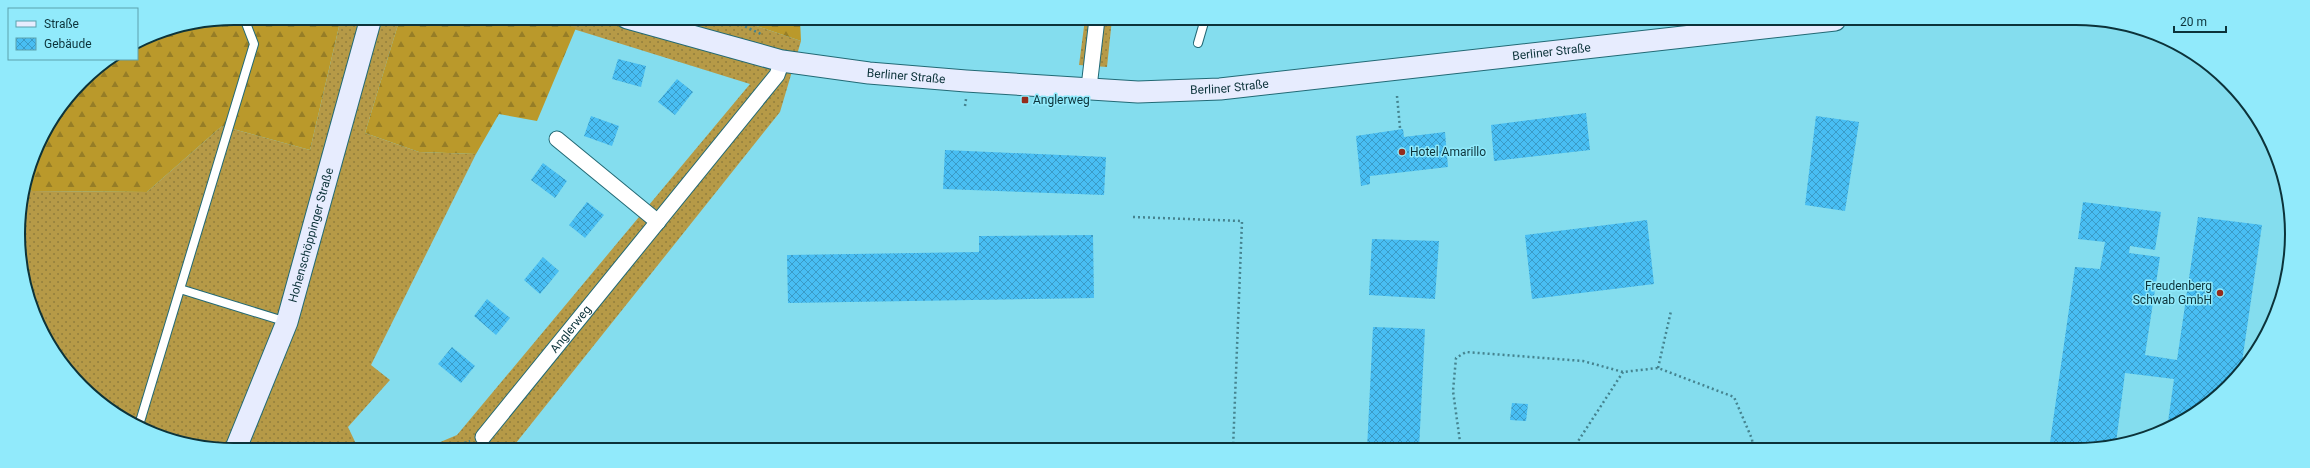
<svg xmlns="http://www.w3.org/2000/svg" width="2310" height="468" font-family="Roboto,sans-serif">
	<defs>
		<pattern id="grass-dots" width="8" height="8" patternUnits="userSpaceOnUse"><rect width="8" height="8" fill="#b69a47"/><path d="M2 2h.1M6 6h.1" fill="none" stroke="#927e3c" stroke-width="1.8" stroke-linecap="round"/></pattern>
		<pattern id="forest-firs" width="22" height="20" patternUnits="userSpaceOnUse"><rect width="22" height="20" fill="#ba992b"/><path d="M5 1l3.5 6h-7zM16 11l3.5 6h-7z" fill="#967d26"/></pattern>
		<pattern id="building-cross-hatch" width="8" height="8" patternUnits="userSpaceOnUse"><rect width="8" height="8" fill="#48bef3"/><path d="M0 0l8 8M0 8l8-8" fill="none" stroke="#3a9bc6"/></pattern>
	</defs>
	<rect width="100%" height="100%" fill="#84ddee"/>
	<path fill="url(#grass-dots)" d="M341 18H400L365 133 419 152 476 154 371 365 390 380 348 427 358 448H206L126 421 71 376 30 304 18 220 26 189 32 191 147 192 222 126 310 150Z
		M538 18H733L801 41 780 112 512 448H426L457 435 750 84Z
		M1085 19H1112L1107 67 1079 65Z"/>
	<path fill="url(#forest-firs)" d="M234 18H341L310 150 222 126 147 192 32 191 26 189 35 151 81 81 115 59H137V44L152 34Z
		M400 18H538L576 28 537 121 499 114 476 154 419 152 365 133Z
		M733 18 800 19 801 41Z"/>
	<path fill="url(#building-cross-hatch)" d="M618 59 646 66 641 87 612 79Z
		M677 79 693 92 675 115 658 102Z
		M1586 113 1590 150 1494 161 1491 125Z
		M591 116 619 126 612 146 584 136Z
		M1816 116 1859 122 1845 211 1805 205Z
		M1403 129 1404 137 1445 132 1448 167 1370 176V184L1361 186 1356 136Z
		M945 150 1106 157 1104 195 943 189Z
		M543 163 567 181 555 198 531 180Z
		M587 202 604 215 585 238 569 225Z
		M2083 202 2161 212 2155 250 2130 246 2129 253 2160 257 2145 355 2177 360 2198 217 2262 225 2241 369 2229 387 2167 429 2174 379 2125 373 2116 443 2090 450 2049 449 2075 267 2100 269 2105 242 2078 239Z
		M1647 220 1654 284 1532 299 1525 235Z
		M1093 235 1094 298 788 303 787 255 979 252V236Z
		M1372 239 1439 241 1435 299 1369 295Z
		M543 257 559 271 540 294 524 280Z
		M487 299 510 318 496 335 474 316Z
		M1373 327 1425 329 1419 449H1367Z
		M452 347 475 366 461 383 438 364Z
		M1512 403 1528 404 1526 421 1510 420Z
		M1026 445V449H887V447Z"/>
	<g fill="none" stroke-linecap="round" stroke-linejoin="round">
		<defs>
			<path id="lane" d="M1198 43 1205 19
				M180 289 254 44 244 18
				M139 425 180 289 287 322"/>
			<g id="street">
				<path d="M1089 87 1097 19"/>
				<path d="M557 139 658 222"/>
				<path id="s1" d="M483 437 777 75 782 61"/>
			</g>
			<g id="secondary">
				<path id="s2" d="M627 18 782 61 869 73 966 81 1138 92 1220 89 1835 20"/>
				<path id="s3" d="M236 448 287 322 371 18"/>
			</g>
		</defs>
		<use href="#lane" stroke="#226975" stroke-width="10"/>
		<use href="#street" stroke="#226975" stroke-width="17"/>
		<use href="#secondary" stroke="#226975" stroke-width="23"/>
		<path stroke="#45838f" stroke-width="2.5" stroke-dasharray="2 3" stroke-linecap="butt" d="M727 18 763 35
			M1397 96 1400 128
			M965 106 966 99
			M1133 217 1242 221 1233 449
			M1658 368 1671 311
			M450 448 470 441
			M1461 449 1453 391 1456 358 1466 352 1583 361 1623 372 1658 368 1734 397 1752 439 1753 449
			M1573 449 1623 372"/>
		<use href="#lane" stroke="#fff" stroke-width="8"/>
		<use href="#street" stroke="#fff" stroke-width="15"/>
		<use href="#secondary" stroke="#e7ecfe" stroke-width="21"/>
	</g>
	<g fill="#952c1c" stroke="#91eafb" stroke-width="1.5">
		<rect x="1021" y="96" width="8" height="8" rx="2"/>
		<circle cx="1402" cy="152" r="4"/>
		<circle cx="2220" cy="293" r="4"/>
	</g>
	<g text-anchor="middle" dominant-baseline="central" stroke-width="3" stroke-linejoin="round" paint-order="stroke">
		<g font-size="12" fill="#0c333a" stroke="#91eafb">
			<text stroke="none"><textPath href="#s2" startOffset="934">Berliner Straße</textPath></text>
			<text stroke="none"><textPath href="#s2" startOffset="286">Berliner Straße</textPath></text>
			<text stroke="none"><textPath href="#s2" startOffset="610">Berliner Straße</textPath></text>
			<text stroke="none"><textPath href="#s3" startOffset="226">Hohenschöppinger Straße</textPath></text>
			<text stroke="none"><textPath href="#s1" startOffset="139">Anglerweg</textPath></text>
		</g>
		<g font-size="12" fill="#0c333a" stroke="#91eafb" text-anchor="start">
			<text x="1033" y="100">Anglerweg</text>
			<text x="1410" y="152">Hotel Amarillo</text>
			<text x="2212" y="286" text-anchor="end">Freudenberg<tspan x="2212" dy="14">Schwab GmbH</tspan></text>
		</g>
	</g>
	<path d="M0 0H2310V468H0ZM234 25H2076A209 209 0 0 1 2285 234V234A209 209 0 0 1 2076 443H234A209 209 0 0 1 25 234V234A209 209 0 0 1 234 25Z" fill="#91eafb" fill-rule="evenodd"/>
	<path fill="none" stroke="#0c333a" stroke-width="2" d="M234 25H2076A209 209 0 0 1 2285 234V234A209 209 0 0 1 2076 443H234A209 209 0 0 1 25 234V234A209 209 0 0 1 234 25Z"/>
	<rect x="8" y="8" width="130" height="52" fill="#91eafb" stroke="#5ca1ae"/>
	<rect x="16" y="21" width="20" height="6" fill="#e7ecfe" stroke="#5ca1ae"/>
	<text x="44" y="28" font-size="12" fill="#0c333a">Straße</text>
	<rect x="16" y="38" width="20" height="12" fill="url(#building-cross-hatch)" stroke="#5ca1ae"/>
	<text x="44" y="48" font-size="12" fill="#0c333a">Gebäude</text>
	<path d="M2174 26v6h52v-6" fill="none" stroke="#0c333a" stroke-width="2"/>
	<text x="2180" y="26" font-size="12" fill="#0c333a" stroke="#91eafb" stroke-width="3" paint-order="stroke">20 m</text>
</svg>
